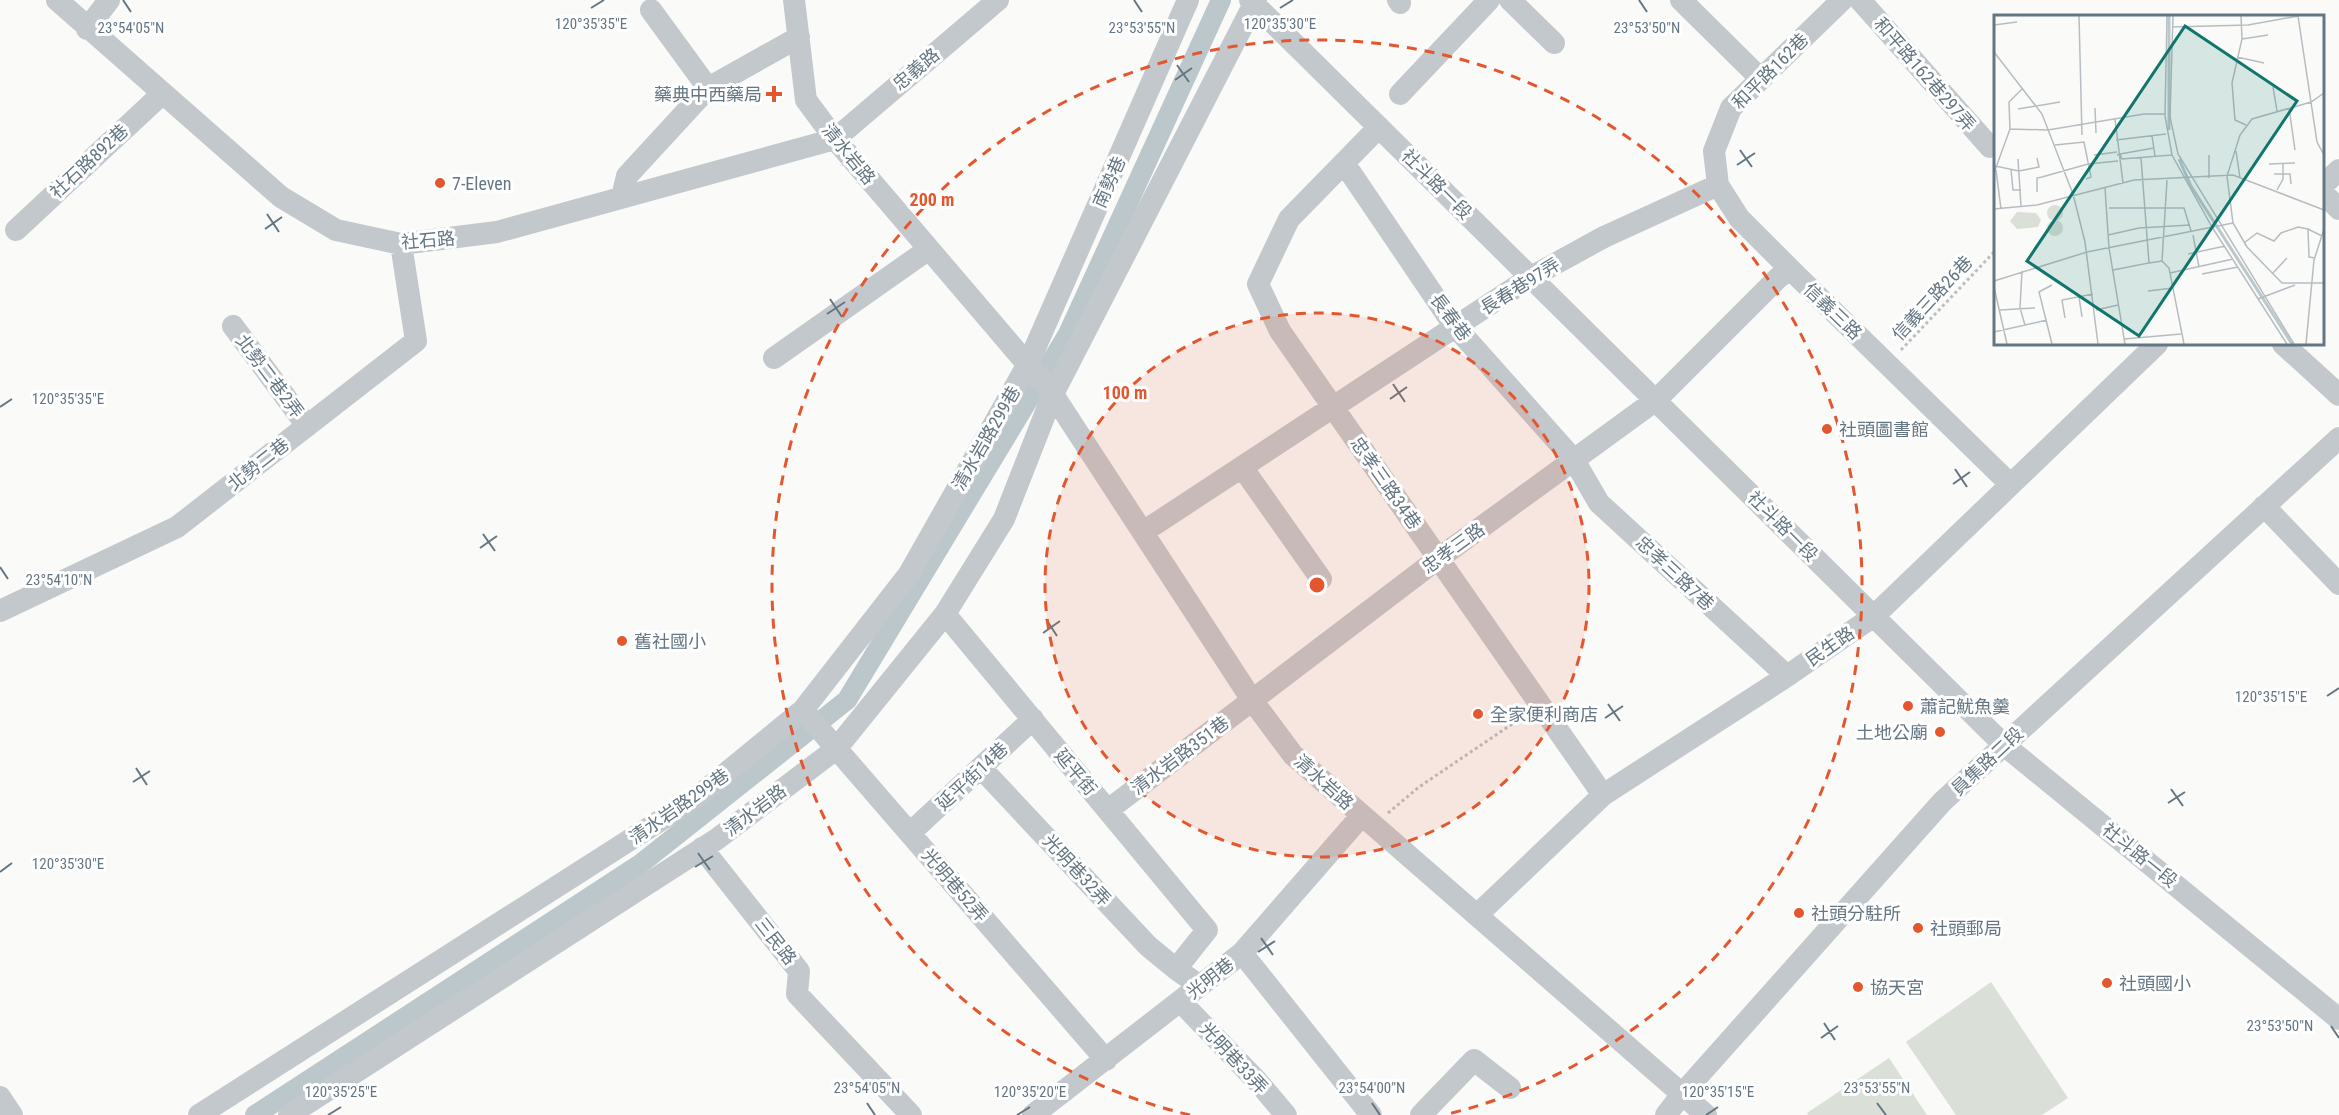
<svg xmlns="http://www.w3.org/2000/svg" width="2339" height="1115" font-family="'Roboto Condensed','Noto Sans TC',sans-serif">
	<rect width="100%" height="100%" fill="#fafaf8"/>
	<path fill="#dadfd7" d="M1991 982 2068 1098 2042 1115H1956L1906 1042Z
		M1889 1058 1927 1115H1808L1807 1113Z"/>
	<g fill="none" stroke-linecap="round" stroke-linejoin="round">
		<path stroke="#bbc7cb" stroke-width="20" d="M255 1115 639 865 847 700 1068 334 1221 0"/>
		<path stroke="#bbbfc2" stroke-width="3" stroke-dasharray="3 3" stroke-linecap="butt" d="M1901 350 1996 250
			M1388 813 1419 787 1524 716"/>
		<path stroke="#c3c8cc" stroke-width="22" d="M57 0 281 197 336 230 401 244 497 232 835 139 998 0
			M794 0 806 100 835 139 1052 393 1252 700 1293 755 1706 1115
			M1250 0 2004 745 2339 1019
			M1398 0 1400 3
			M1510 0 1554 43
			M1681 0 1761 79
			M1860 0 1990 147
			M651 10 708 88
			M87 29 109 0
			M1400 94 1489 0
			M1379 127 1289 219 1258 284 1280 331 1603 795
			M1344 163 1453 324 1574 460 1599 503 1787 676
			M2322 186 2339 170
			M2322 192 2339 209
			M622 197 627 176 708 88 799 37
			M16 230 163 93
			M1790 269 1739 218 1718 185 1714 151 1731 108 1842 0
			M233 326 307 426
			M2283 344 2339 395
			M774 358 929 249
			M1242 467 1321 579
			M2264 506 2339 584
			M1143 532 1531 277 1604 237 1718 185
			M0 611 177 527 416 341 401 244
			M945 614 1207 930 1176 969 1200 986
			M803 710 1106 1060
			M981 768 1148 946 1176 969
			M1108 810 1439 558 1656 400 1778 278 1790 269 2010 484
			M910 833 1033 719
			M702 848 799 971 797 994 911 1115
			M1477 915 1603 795 1787 676 1874 616 2157 344
			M1242 953 1371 1115
			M1180 1001 1258 1082 1286 1115
			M0 1097 12 1115
			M199 1115 697 797 803 710 909 574 1028 364 1188 0
			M289 1115 717 839 836 749 945 614 1004 519 1053 394 1256 0
			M1033 1115 1242 953 1362 815
			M1421 1115 1474 1060 1510 1088
			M1666 1115 1683 1093 1942 802 2339 438"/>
	</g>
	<path fill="none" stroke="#657683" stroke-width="2" d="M123 0 131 12M1134 0 1142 12M1639 0 1647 12M591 8 604 0M1280 8 1293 0M1177 65 1189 82M1175 80 1192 68M1740 150 1752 167M1737 165 1755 153M267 214 279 232M265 229 282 217M830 299 842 317M827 314 845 302M1393 384 1405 402M1390 399 1407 387M0 407 12 399M1955 469 1967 487M1953 484 1970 472M483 534 495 551M480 548 497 536M0 567 8 579M1046 619 1057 636M1043 633 1060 621M2327 696 2339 688M1608 704 1620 721M1605 718 1623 706M136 768 147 785M133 782 150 771M2171 789 2183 806M2168 803 2185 792M698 853 710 870M695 867 713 856M0 872 12 863M1261 938 1273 955M1258 952 1275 941M1824 1023 1835 1040M2331 1026 2339 1038M1821 1038 1838 1026M867 1103 875 1115M1372 1103 1380 1115M1877 1103 1886 1115M328 1115 341 1107M1017 1115 1030 1107M1706 1115 1718 1107"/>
	<circle cx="1317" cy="585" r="272" fill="#e4572e" fill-opacity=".12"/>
	<g fill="none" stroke="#e4572e" stroke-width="3" stroke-dasharray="10 8">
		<circle cx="1317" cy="585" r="272"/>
		<path d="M1190 1115A545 545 0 1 1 1444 1115"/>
	</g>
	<g fill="#e4572e" stroke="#fff" stroke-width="2">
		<path d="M771 85h6v6h6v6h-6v6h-6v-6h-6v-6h6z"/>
		<circle cx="440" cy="183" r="6"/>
		<circle cx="1827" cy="429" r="6"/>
		<circle cx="622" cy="641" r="6"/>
		<circle cx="1908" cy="706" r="6"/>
		<circle cx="1478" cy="714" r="6"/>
		<circle cx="1940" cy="732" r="6"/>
		<circle cx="1799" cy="913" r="6"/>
		<circle cx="1918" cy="928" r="6"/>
		<circle cx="2107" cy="983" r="6"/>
		<circle cx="1858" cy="987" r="6"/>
	</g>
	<g text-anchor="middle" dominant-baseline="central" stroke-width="6" stroke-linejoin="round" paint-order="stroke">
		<g font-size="18" fill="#657683" stroke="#fff">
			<text transform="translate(916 69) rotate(-40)">忠義路</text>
			<text transform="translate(1770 71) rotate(-45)">和平路162巷</text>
			<text transform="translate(1925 74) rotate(49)">和平路162巷297弄</text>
			<text transform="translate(849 154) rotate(51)">清水岩路</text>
			<text transform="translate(89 161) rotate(-43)">社石路892巷</text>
			<text transform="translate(1109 182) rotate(-66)">南勢巷</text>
			<text transform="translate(1437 184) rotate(45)">社斗路一段</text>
			<text transform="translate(428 240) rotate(-5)">社石路</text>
			<text transform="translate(1520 286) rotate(-32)">長春巷97弄</text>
			<text transform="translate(1932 298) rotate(-47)">信義三路26巷</text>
			<text transform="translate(1833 311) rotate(44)">信義三路</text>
			<text transform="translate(1451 317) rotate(53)">長春巷</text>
			<text transform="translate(270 376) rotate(53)">北勢二巷2弄</text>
			<text transform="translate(986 438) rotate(-60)">清水岩路299巷</text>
			<text transform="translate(258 464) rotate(-38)">北勢二巷</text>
			<text transform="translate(1386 483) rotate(55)">忠孝三路34巷</text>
			<text transform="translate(1783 526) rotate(45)">社斗路一段</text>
			<text transform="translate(1453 548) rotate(-36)">忠孝三路</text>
			<text transform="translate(1675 573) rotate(43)">忠孝三路7巷</text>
			<text transform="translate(1830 646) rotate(-35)">民生路</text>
			<text transform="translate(1180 755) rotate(-37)">清水岩路351巷</text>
			<text transform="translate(1987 761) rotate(-43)">員集路二段</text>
			<text transform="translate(1076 772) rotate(50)">延平街</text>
			<text transform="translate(972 776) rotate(-43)">延平街14巷</text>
			<text transform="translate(1324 782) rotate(42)">清水岩路</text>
			<text transform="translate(679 806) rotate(-35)">清水岩路299巷</text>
			<text transform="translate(755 810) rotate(-37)">清水岩路</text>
			<text transform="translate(2140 855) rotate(39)">社斗路一段</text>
			<text transform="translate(1077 870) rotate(47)">光明巷32弄</text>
			<text transform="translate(955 885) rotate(49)">光明巷52弄</text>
			<text transform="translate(776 941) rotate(52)">三民路</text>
			<text transform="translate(1210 978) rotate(-38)">光明巷</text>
			<text transform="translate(1234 1058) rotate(47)">光明巷33弄</text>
		</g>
		<g font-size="18" fill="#657683" stroke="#fff" text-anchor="start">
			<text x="762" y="94" text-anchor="end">藥典中西藥局</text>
			<text x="452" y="183">7-Eleven</text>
			<text x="1839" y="429">社頭圖書館</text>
			<text x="634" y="641">舊社國小</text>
			<text x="1920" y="706">蕭記魷魚羹</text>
			<text x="1490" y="714">全家便利商店</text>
			<text x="1928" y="732" text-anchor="end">土地公廟</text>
			<text x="1811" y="913">社頭分駐所</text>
			<text x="1930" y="928">社頭郵局</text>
			<text x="2119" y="983">社頭國小</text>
			<text x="1870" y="987">協天宮</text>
		</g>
	</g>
	<g transform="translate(1994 15)">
		<rect width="330" height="330" fill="#fafaf8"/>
		<path d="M53 198a8 8 0 1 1 16 0a8 8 0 1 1-16 0ZM23 197 42 198 47 205 44 212 23 214 16 206ZM53 213a8 8 0 1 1 16 0a8 8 0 1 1-16 0Z" fill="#dadfd7"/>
		<path fill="none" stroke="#bbc7cb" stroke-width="3" d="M175 115V1M185 144 197 171 298 329"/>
		<path fill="none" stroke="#b5bdc2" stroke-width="1.5" d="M85 1 88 120M173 1 171 101 178 140 218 212 293 329M179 1 176 102 184 139 300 329M247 1 248 24 238 68 241 105 252 110M304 1 323 127 330 140M0 10 23 7M178 12 254 10 304 1M248 24 274 20M0 37 48 99 79 179 91 227 104 329M243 42 270 48M279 72 283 96M330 78 317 87 258 104 246 120 233 161 239 208 253 232 288 268H330M101 93 102 118M295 93 301 135M24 94 66 87M121 104 129 168M16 114 54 115 150 99H171M158 121 161 141M122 125 172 119M61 130 90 127 97 162 92 164M242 136 246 163M126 139 160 133M100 140 123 137M123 140 126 139 128 144 178 140M215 140V163M24 144 27 191M275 149 301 148M1 151 25 156 45 152 43 143M17 154 19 175H27M2 155 7 194M0 158 16 114 15 87 29 73M280 159H296L297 169M48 162 94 149 124 146M111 173 115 233 131 329M283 175 289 164V148M43 177V163L48 162M115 193H190L197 216M0 194 43 190 140 165 239 160 330 195M114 220 145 213 196 210M199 220 205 252M250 228 263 218 280 226 287 218 304 212 314 214M194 239 231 231M321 243 315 242 314 214 328 221M168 246 173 165M155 248 168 246 175 253 190 329M119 255 155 248 147 143M28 256 26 293 31 310M176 258 239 244M208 259 244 252M278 259 293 243M0 266 93 237 239 208M58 270 45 277 58 329M0 272 13 329M154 276 179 273M85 282 88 302M264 284 301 270M6 295 41 293M102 295 124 290M71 303 68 285 99 279M0 317 53 305M130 324 187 319M312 329 320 245 330 214"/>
		<path fill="#0f766e" fill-opacity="0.15" stroke="#0f766e" stroke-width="3" d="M191 11 303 86 145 321 33 246Z"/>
		<rect width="330" height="330" fill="none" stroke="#657683" stroke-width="3"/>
	</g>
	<g font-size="15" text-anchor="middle" fill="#657683" stroke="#fff" stroke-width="6" stroke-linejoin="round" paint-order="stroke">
		<text x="591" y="29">120°35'35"E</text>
		<text x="1280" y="29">120°35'30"E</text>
		<text x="131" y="33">23°54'05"N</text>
		<text x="1142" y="33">23°53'55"N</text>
		<text x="1647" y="33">23°53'50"N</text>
		<text x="68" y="404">120°35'35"E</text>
		<text x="59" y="585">23°54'10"N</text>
		<text x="2271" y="702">120°35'15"E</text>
		<text x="68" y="869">120°35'30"E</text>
		<text x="2280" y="1031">23°53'50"N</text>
		<text x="867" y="1093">23°54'05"N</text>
		<text x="1372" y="1093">23°54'00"N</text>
		<text x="1877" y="1093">23°53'55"N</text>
		<text x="341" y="1097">120°35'25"E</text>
		<text x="1030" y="1097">120°35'20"E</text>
		<text x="1718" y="1097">120°35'15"E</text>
	</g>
	<circle cx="1317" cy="585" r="9" fill="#e4572e" stroke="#fff" stroke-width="3"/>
	<g font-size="18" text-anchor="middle" font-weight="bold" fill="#e4572e" stroke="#fff" stroke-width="6" stroke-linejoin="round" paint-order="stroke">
		<text x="932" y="206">200 m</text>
		<text x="1125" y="399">100 m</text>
	</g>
</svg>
